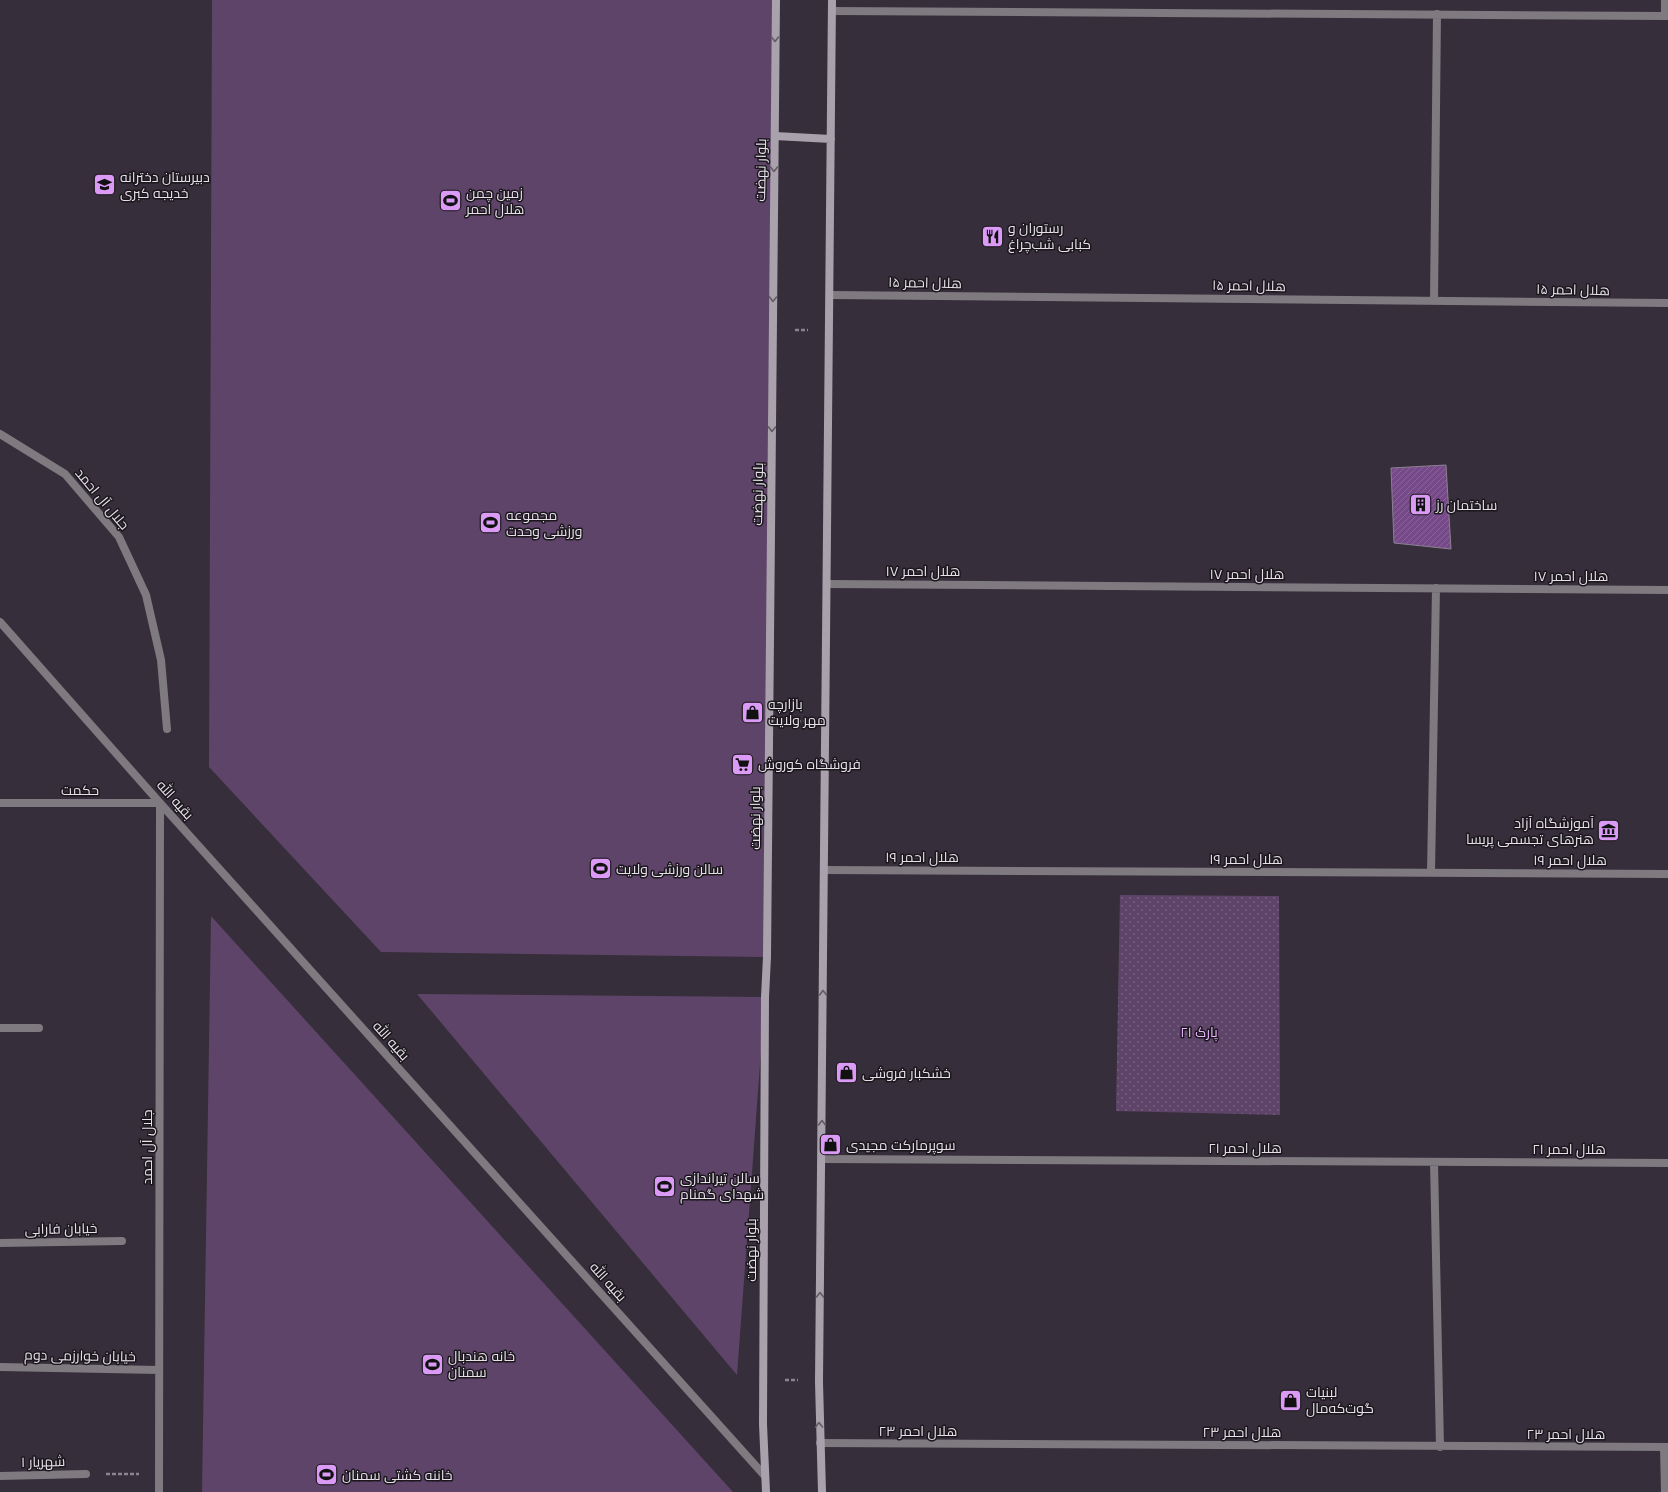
<svg xmlns="http://www.w3.org/2000/svg" width="1668" height="1492" font-family="Figtree,Cairo,sans-serif">
	<defs>
		<pattern id="park-dots" width="8" height="8" patternUnits="userSpaceOnUse"><rect width="8" height="8" fill="#5e4469"/><path d="M2 2h.1M6 6h.1" fill="none" stroke="#755f7e" stroke-width="1.8" stroke-linecap="round"/></pattern>
		<pattern id="building-hatch" width="6" height="6" patternUnits="userSpaceOnUse"><rect width="6" height="6" fill="#764989"/><path d="M-1 1l2-2M0 6l6-6M5 7l2-2" fill="none" stroke="#8a639a"/></pattern>
	</defs>
	<rect width="100%" height="100%" fill="#362e3a"/>
	<path fill="#5e4469" d="M212 0H776L767 957 381 952 209 767Z
		M211 916 733 1492H202Z
		M417 994 765 997 737 1375Z"/>
	<path fill="url(#park-dots)" d="M1120 895 1279 896 1280 1115 1116 1111Z"/>
	<path fill="url(#building-hatch)" stroke="#8b8190" d="M1446 465 1451 549 1394 543 1391 468Z"/>
	<g fill="none" stroke-linecap="round" stroke-linejoin="round">
		<path stroke="#8b848e" stroke-width="2.5" stroke-dasharray="4 2" stroke-linecap="butt" d="M795 330H808
			M791 722 804 721
			M785 1380H798
			M106 1474H139"/>
		<path stroke="#7e7a80" stroke-width="8" d="M832 11 1668 16
			M1665 16V0
			M830 295 1668 303
			M1434 301 1437 14
			M0 434 65 474 119 537 146 595 161 660 167 729
			M827 584 1668 590
			M0 622 160 803 765 1476
			M0 803H160
			M824 870 1668 874
			M1431 873 1436 588
			M0 1028H39
			M822 1159 1668 1163
			M1434 1162 1440 1447
			M0 1243 122 1241
			M0 1367 159 1370
			M820 1443 1668 1447
			M1664 1447 1665 1492
			M0 1476 86 1474
			M159 1492 160 803"/>
		<path stroke="#a9a2ad" stroke-width="8" d="M775 136 831 139
			M766 1492 763 1424 765 997 767 957 776 0
			M822 1492 819 1382 832 0"/>
	</g>
	<defs><path id="oneway-chevron" d="M-2-3.5L2.5 0L-2 3.5" fill="none" stroke-width="1.6" stroke-linecap="round" stroke-linejoin="round"/></defs>
	<g stroke="#625c65">
		<use href="#oneway-chevron" transform="translate(775 39) rotate(90)"/>
		<use href="#oneway-chevron" transform="translate(774 169) rotate(91)"/>
		<use href="#oneway-chevron" transform="translate(773 299) rotate(91)"/>
		<use href="#oneway-chevron" transform="translate(772 429) rotate(91)"/>
		<use href="#oneway-chevron" transform="translate(823 993) rotate(-90)"/>
		<use href="#oneway-chevron" transform="translate(822 1123) rotate(-90)"/>
		<use href="#oneway-chevron" transform="translate(820 1295) rotate(-89)"/>
		<use href="#oneway-chevron" transform="translate(819 1425) rotate(-91)"/>
	</g>
	<defs>
		<symbol id="school-square" viewBox="-11 -11 22 22"><rect x="-9" y="-9" width="18" height="18" rx="4" fill="#da9af6" stroke="#1b171d"/><path d="M0-5L7-2L0 1L-7-2ZM-4 1L0 2.5L4 1V4Q0 6-4 4Z" fill="#111"/></symbol>
		<symbol id="stadium-square" viewBox="-11 -11 22 22"><rect x="-9" y="-9" width="18" height="18" rx="4" fill="#da9af6" stroke="#1b171d"/><path d="M0-5a6.5 5 0 1 0 0 10a6.5 5 0 1 0 0-10ZM-3.5-1.8h7v3.6h-7Z" fill="#111"/></symbol>
		<symbol id="restaurant-square" viewBox="-11 -11 22 22"><rect x="-9" y="-9" width="18" height="18" rx="4" fill="#da9af6" stroke="#1b171d"/><path d="M-5-6h1v4h1v-4h1v4h1v-4h1v5L-1.5 .5V6h-2V.5L-5-1ZM5-6V6H3V1.5H1.5Q1.5-4 5-6Z" fill="#111"/></symbol>
		<symbol id="building-square" viewBox="-11 -11 22 22"><rect x="-9" y="-9" width="18" height="18" rx="4" fill="#da9af6" stroke="#1b171d"/><path d="M-4-6H4V6H1V3H-1V6H-4ZM-2.5-4.3h1.7v1.8h-1.7ZM.8-4.3h1.7v1.8H.8ZM-2.5-1h1.7V.8h-1.7ZM.8-1h1.7V.8H.8Z" fill="#111"/></symbol>
		<symbol id="shop-square" viewBox="-11 -11 22 22"><rect x="-9" y="-9" width="18" height="18" rx="4" fill="#da9af6" stroke="#1b171d"/><path d="M-5-2.5h2.3a2.7 3.5 0 0 1 5.4 0H5L5.5 6h-11ZM-1.5-2.5h3a1.5 2.3 0 0 0-3 0Z" fill="#111"/></symbol>
		<symbol id="supermarket-square" viewBox="-11 -11 22 22"><rect x="-9" y="-9" width="18" height="18" rx="4" fill="#da9af6" stroke="#1b171d"/><path d="M-6-5.5h2.5l.6 2H6L4.5 2H-2.5L-4.4-4H-6ZM-1.5 3.2a1.3 1.3 0 1 0 .1 0ZM3 3.2a1.3 1.3 0 1 0 .1 0Z" fill="#111"/></symbol>
		<symbol id="museum-square" viewBox="-11 -11 22 22"><rect x="-9" y="-9" width="18" height="18" rx="4" fill="#da9af6" stroke="#1b171d"/><path d="M0-6L6-3V-2H-6V-3ZM-5-1h2V3h-2ZM-1-1h2V3h-2ZM3-1h2V3H3ZM-6 4H6V6H-6Z" fill="#111"/></symbol>
	</defs>
	<g fill-rule="evenodd">
		<use href="#school-square" x="92" y="172" width="25" height="25"/>
		<use href="#stadium-square" x="438" y="188" width="25" height="25"/>
		<use href="#restaurant-square" x="980" y="224" width="25" height="25"/>
		<use href="#building-square" x="1408" y="492" width="25" height="25"/>
		<use href="#stadium-square" x="478" y="510" width="25" height="25"/>
		<use href="#shop-square" x="740" y="700" width="25" height="25"/>
		<use href="#supermarket-square" x="730" y="752" width="25" height="25"/>
		<use href="#museum-square" x="1596" y="818" width="25" height="25"/>
		<use href="#stadium-square" x="588" y="856" width="25" height="25"/>
		<use href="#shop-square" x="834" y="1060" width="25" height="25"/>
		<use href="#shop-square" x="818" y="1132" width="25" height="25"/>
		<use href="#stadium-square" x="652" y="1174" width="25" height="25"/>
		<use href="#stadium-square" x="420" y="1352" width="25" height="25"/>
		<use href="#shop-square" x="1278" y="1388" width="25" height="25"/>
		<use href="#stadium-square" x="314" y="1462" width="25" height="25"/>
	</g>
	<g text-anchor="middle" dominant-baseline="central" stroke-width="3" stroke-linejoin="round" paint-order="stroke">
		<g font-size="14" fill="#e6e1e9" stroke="#1b171d">
			<text transform="translate(761 170) rotate(-89)">بلوار نهضت</text>
			<text transform="translate(925 283) rotate(1)">هلال احمر ۱۵</text>
			<text transform="translate(1249 286) rotate(1)">هلال احمر ۱۵</text>
			<text transform="translate(1573 290) rotate(1)">هلال احمر ۱۵</text>
			<text transform="translate(758 494) rotate(-89)">بلوار نهضت</text>
			<text transform="translate(102 499) rotate(50)">جلال آل احمد</text>
			<text x="923" y="571">هلال احمر ۱۷</text>
			<text x="1247" y="574">هلال احمر ۱۷</text>
			<text x="1571" y="576">هلال احمر ۱۷</text>
			<text x="80" y="790">حکمت</text>
			<text transform="translate(175 800) rotate(48)">بقیه الله</text>
			<text transform="translate(755 818) rotate(-90)">بلوار نهضت</text>
			<text x="922" y="857">هلال احمر ۱۹</text>
			<text x="1246" y="859">هلال احمر ۱۹</text>
			<text x="1570" y="860">هلال احمر ۱۹</text>
			<text transform="translate(391 1041) rotate(48)">بقیه الله</text>
			<text transform="translate(147 1147) rotate(-90)">جلال آل احمد</text>
			<text x="1245" y="1148">هلال احمر ۲۱</text>
			<text x="1569" y="1149">هلال احمر ۲۱</text>
			<text transform="translate(61 1229) rotate(-1)">خیابان فارابی</text>
			<text transform="translate(751 1250) rotate(-90)">بلوار نهضت</text>
			<text transform="translate(608 1282) rotate(48)">بقیه الله</text>
			<text transform="translate(80 1356) rotate(1)">خیابان خوارزمی دوم</text>
			<text x="918" y="1431">هلال احمر ۲۳</text>
			<text x="1242" y="1432">هلال احمر ۲۳</text>
			<text x="1566" y="1434">هلال احمر ۲۳</text>
			<text transform="translate(43 1462) rotate(-1)">شهریار ۱</text>
		</g>
		<g font-size="14" fill="#e6e1e9" stroke="#1b171d" text-anchor="start">
			<text x="120" y="177">دبیرستان دخترانه<tspan x="120" dy="16">خدیجه کبری</tspan></text>
			<text x="466" y="193">زمین چمن<tspan x="466" dy="16">هلال احمر</tspan></text>
			<text x="1008" y="228">رستوران و<tspan x="1008" dy="16">کبابی شب‌چراغ</tspan></text>
			<text x="1436" y="505">ساختمان رز</text>
			<text x="506" y="515">مجموعه<tspan x="506" dy="16">ورزشی وحدت</tspan></text>
			<text x="768" y="704">بازارچه<tspan x="768" dy="16">مهر ولایت</tspan></text>
			<text x="758" y="764">فروشگاه کوروش</text>
			<text x="1594" y="823" text-anchor="end">آموزشگاه آزاد<tspan x="1594" dy="16">هنرهای تجسمی پریسا</tspan></text>
			<text x="616" y="869">سالن ورزشی ولایت</text>
			<text x="862" y="1073">خشکبار فروشی</text>
			<text x="846" y="1145">سوپرمارکت مجیدی</text>
			<text x="680" y="1178">سالن تیراندازی<tspan x="680" dy="16">شهدای گمنام</tspan></text>
			<text x="448" y="1356">خانه هندبال<tspan x="448" dy="16">سمنان</tspan></text>
			<text x="1306" y="1392">لبنیات<tspan x="1306" dy="16">گوت‌که‌مال</tspan></text>
			<text x="342" y="1475">خاننه کشتی سمنان</text>
		</g>
		<g font-size="14" fill="#e8b6ff" stroke="#1b171d">
			<text x="1199" y="1032">پارک ۲۱</text>
		</g>
	</g>
</svg>
